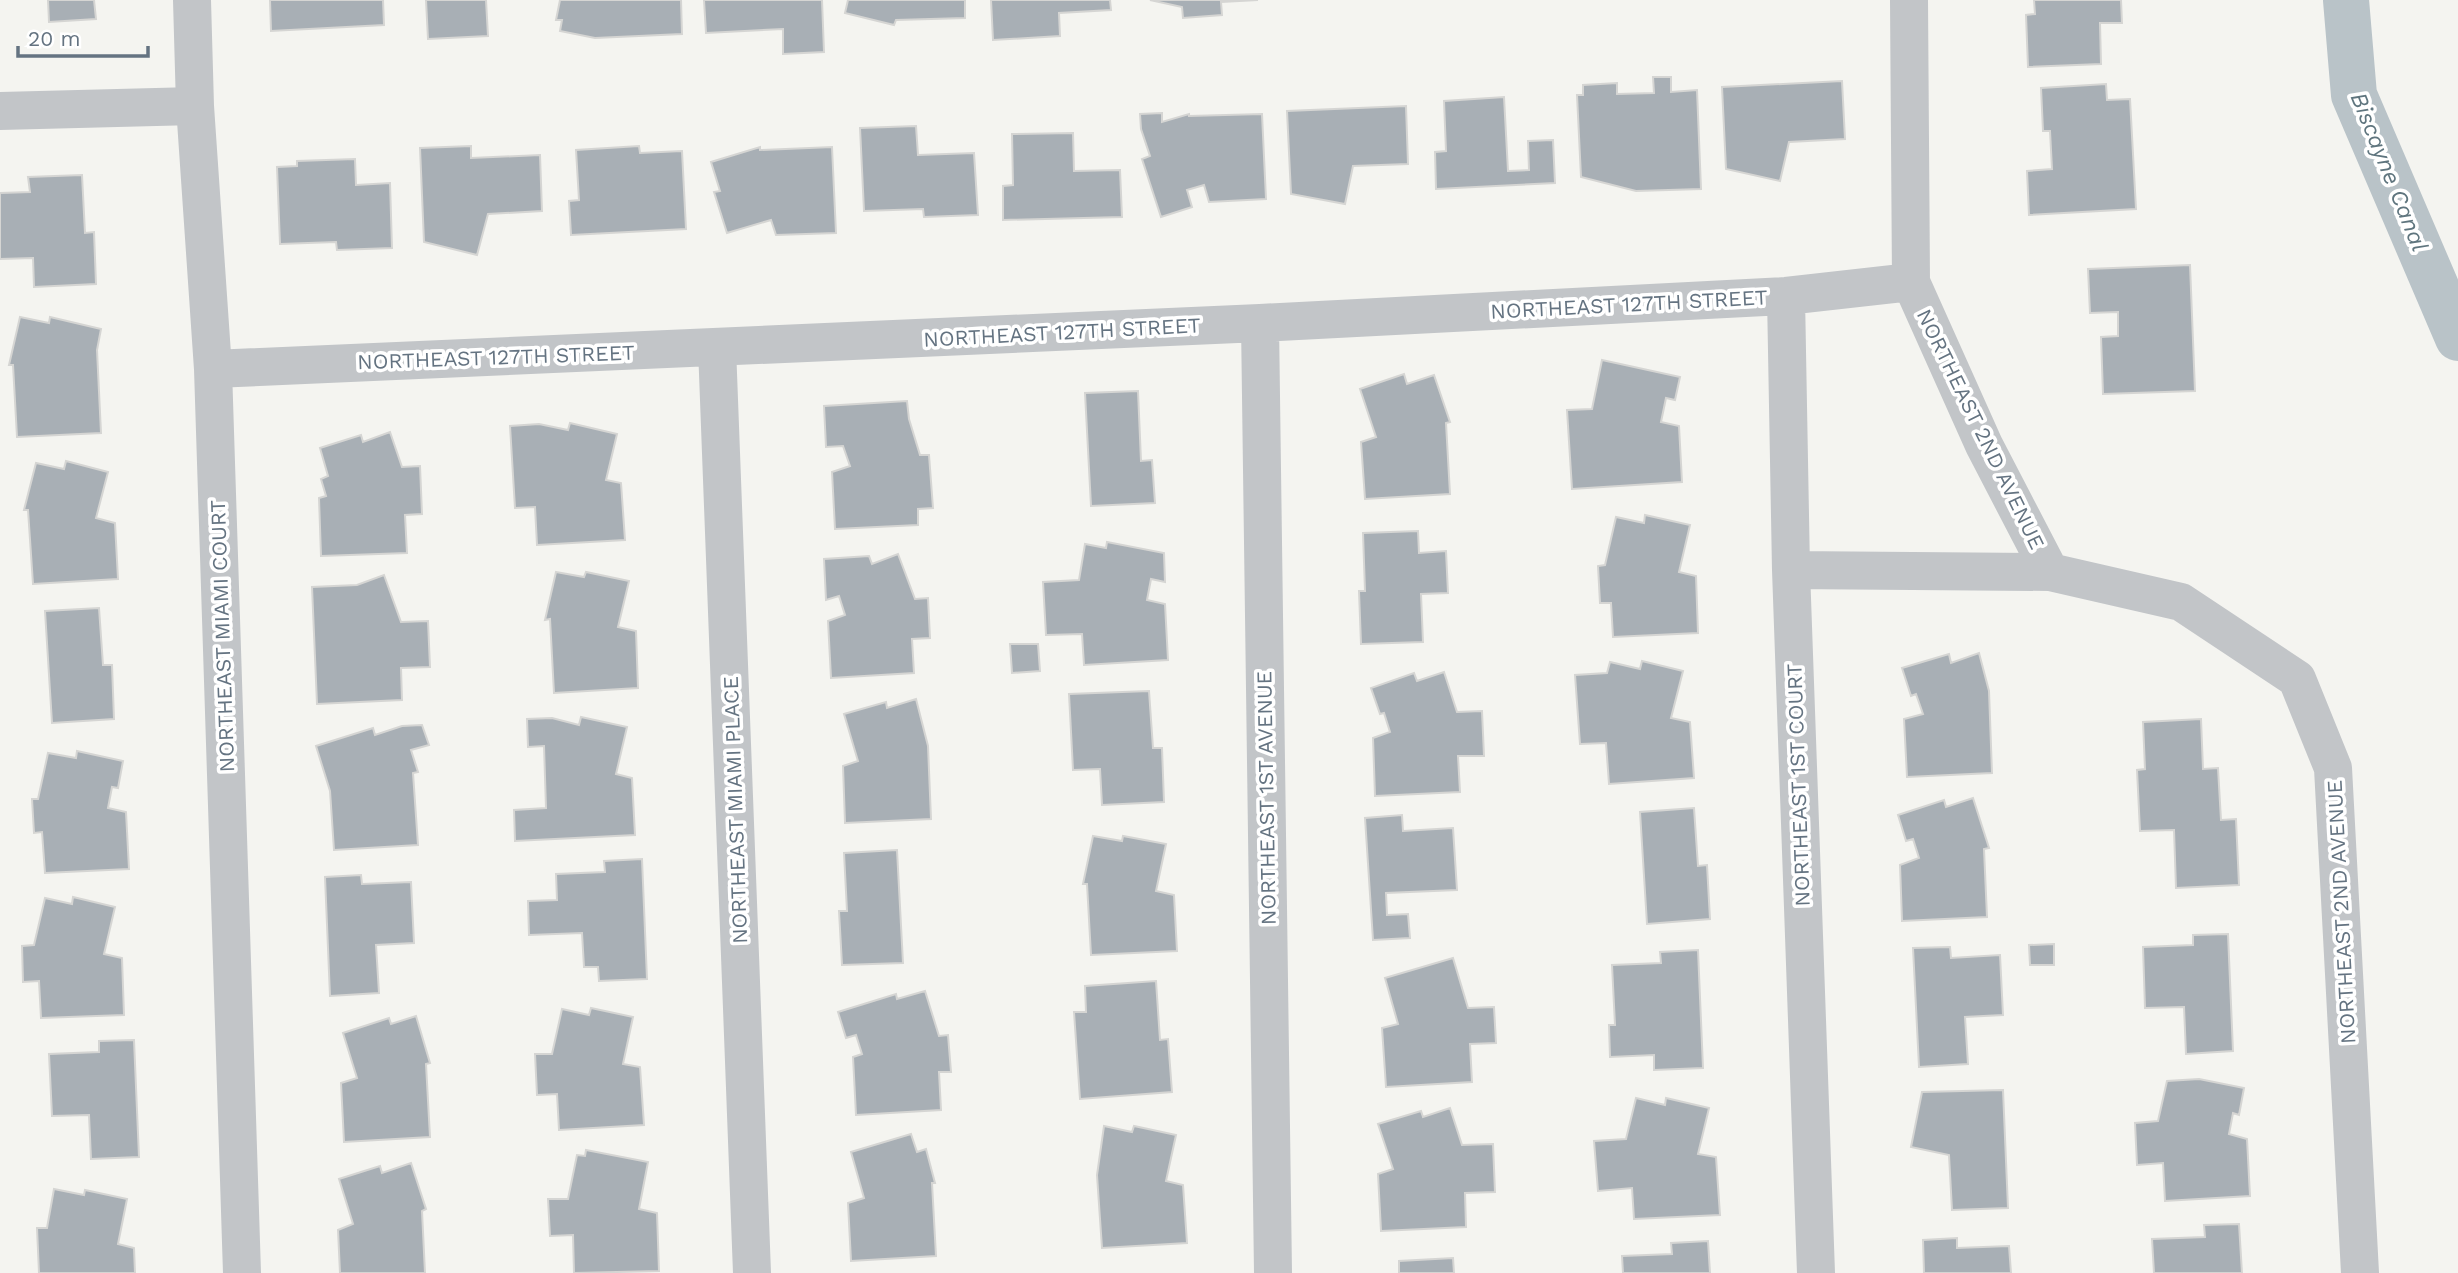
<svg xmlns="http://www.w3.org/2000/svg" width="2458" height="1273" font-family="'Work Sans',sans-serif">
	<rect width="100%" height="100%" fill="#f4f4f0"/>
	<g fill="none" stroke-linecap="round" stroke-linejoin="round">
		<path stroke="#b9c3c8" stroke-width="46" d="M2346 0 2354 95 2458 338"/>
	</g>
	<path fill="#a8afb5" stroke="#d5d5d3" stroke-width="2" d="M48 0H94L96 19 49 22Z
		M270 0H383L384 25 271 31Z
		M426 0H486L488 36 428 39Z
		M560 0H681L682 34 595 38 560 31 562 20H556Z
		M704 0H822L824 52 783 54V29L706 33Z
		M848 0H965V18L896 20 894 25 845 13Z
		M991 0H1110L1111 10 1059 13 1060 36 993 40Z
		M1150 0H1258L1221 2 1222 15 1183 18 1182 7Z
		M2034 0H2121L2122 23H2100L2101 64 2028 67 2026 15 2035 14Z
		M1653 77H1671V92L1697 90 1701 189 1636 191 1581 177 1577 95H1583V85L1617 83V94L1654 93Z
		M1842 81 1845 139 1789 142 1780 181 1726 169 1722 87Z
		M2106 84 2107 100 2130 99 2136 209 2029 215 2027 171 2052 169 2050 131H2043L2041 88Z
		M1504 97 1508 171 1529 170 1528 141 1553 140 1555 183 1436 189 1435 152 1446 151 1444 101Z
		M1406 106 1408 164 1353 166 1345 204 1291 194 1287 111Z
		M1162 113V122L1189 114V116L1262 114 1266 199 1209 202 1204 185 1187 190 1192 207 1161 217 1142 159 1150 156 1141 129 1140 114Z
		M916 126 918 155 974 153 978 215 924 217 923 209 864 211 860 128Z
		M1073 133 1074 171 1120 170 1122 217 1003 220V186L1013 185 1012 134Z
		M471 146V158L540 155 542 211 488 214 477 255 424 242 420 148Z
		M639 146 640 153 682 151 686 229 571 235 569 201 579 200 576 150Z
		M760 147V150L832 147 836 233 776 235 771 220 727 233 714 192 720 191 711 162Z
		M355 159 356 185 390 183 392 248 337 250 336 242 280 244 277 167 297 166V161Z
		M82 175 85 233 94 232 96 284 34 287 33 258 0 259V193L30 192 28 177Z
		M2190 265 2195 391 2103 394 2101 337 2118 336V312L2090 313 2088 269Z
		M20 317 49 323 50 317 101 329 97 350 101 433 17 437 13 365H9Z
		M1602 360 1680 377 1675 400 1666 398 1661 422 1679 426 1682 482 1572 489 1567 410 1592 409Z
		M1404 374 1407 384 1434 375 1450 422 1446 423 1450 494 1365 499 1361 442 1376 437 1360 389Z
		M1138 391 1141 461 1152 460 1155 503 1091 506 1085 393Z
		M907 401 909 419 920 455H929L933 508 918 509V525L835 529 832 472 850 466 843 446 826 447 824 406Z
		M570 423 617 434 606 480 621 483 625 540 537 545 535 507 515 508 510 426 539 424 568 430Z
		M390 432 402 467 420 466 422 514 405 515 407 553 321 556 319 498 326 496 321 479 328 476 320 448 361 435 363 442Z
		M66 461 108 472 96 518 115 523 118 579 33 584 28 510H24L36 463 64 469Z
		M1645 515 1690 525 1679 572 1696 576 1698 633 1613 637 1611 603H1600L1598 566 1605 565 1616 517 1644 523Z
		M1418 531 1419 553 1446 551 1448 593 1421 594 1423 642 1361 644 1359 591H1365L1363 533Z
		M1107 542 1164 553 1165 582 1151 579 1147 600 1165 604 1168 660 1084 665 1082 634 1046 635 1043 582 1079 580 1085 544 1106 548Z
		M898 554 915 599 928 598 930 638 912 639 914 673 831 678 828 621 845 615 839 596 826 600 824 559 869 556 872 564Z
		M556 572 584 577 586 572 629 581 618 627 636 631 638 688 554 693 550 619 545 620Z
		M384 575 401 622 428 621 430 667 401 668 402 700 317 704 312 587 357 585Z
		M99 608 103 665H112L114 719 52 723 45 611Z
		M1010 644H1038L1040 671 1012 673Z
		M1979 653 1989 691 1992 773 1907 777 1904 719 1923 714 1916 694 1911 696 1902 668 1949 654 1951 663Z
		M1642 661 1683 671 1671 718 1690 722 1694 778 1609 784 1606 743 1580 744 1575 675 1607 673 1610 662 1640 669Z
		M1444 672 1457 712 1482 711 1484 756H1458L1460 792 1375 796 1373 738 1390 732 1384 713 1380 714 1371 688 1414 673 1417 681Z
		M1149 691 1153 748H1162L1164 802 1102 805 1100 769 1073 770 1069 694Z
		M916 699 928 746 931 819 845 823 843 766 858 761 844 714 886 702 887 708Z
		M581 717 627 727 616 774 632 778 635 835 515 841 514 810 546 808 544 746 528 747 527 719 552 718 579 725Z
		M2201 719 2203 769 2218 768 2221 820 2236 819 2239 885 2176 888 2174 830 2140 831 2137 770 2145 769 2143 722Z
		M422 725 429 745 411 750 418 772 413 773 418 845 334 850 330 791 316 746 373 728 375 735 402 726Z
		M77 751 123 761 118 788 112 787 108 808 126 812 129 869 45 873 42 832 34 833 32 799H38L48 753 76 758Z
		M1973 798 1989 848 1984 849 1987 917 1902 921 1900 865 1919 858 1913 839 1906 841 1898 815 1944 800 1946 807Z
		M1694 808 1698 866 1707 865 1710 919 1647 924 1640 812Z
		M1402 815 1403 831 1453 828 1457 890 1386 893 1387 915 1408 914 1410 938 1373 940 1365 818Z
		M1093 836 1122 841 1123 836 1166 844 1156 891 1174 895 1177 951 1091 955 1087 884H1083Z
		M897 850 903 963 842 965 839 911H847L844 853Z
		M642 859 647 979 599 981 598 967H584L582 933 529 935 528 901 557 900 556 874 605 872 604 861Z
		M361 875 362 884 411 882 414 943 376 945 379 993 330 996 325 877Z
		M73 897 115 907 104 954 122 958 124 1015 41 1018 39 981 23 982 22 946 34 945 45 898 72 904Z
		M2228 934 2233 1051 2186 1054 2184 1007 2145 1008 2143 947 2193 945V935Z
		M2054 944V965H2030L2029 945Z
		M1950 947 1951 958 2000 955 2003 1015 1965 1017 1968 1064 1919 1067 1913 948Z
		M1698 950 1703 1068 1654 1070V1055L1610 1057 1609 1025H1615L1612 965 1661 963 1660 952Z
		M1453 958 1468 1008 1494 1007 1496 1043 1470 1044 1472 1082 1386 1087 1382 1028 1398 1024 1385 978Z
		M1156 981 1160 1040 1168 1039 1172 1092 1080 1099 1074 1012H1086L1085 986Z
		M925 991 939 1036 948 1035 951 1072H939L941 1110 856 1115 853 1057 862 1054 856 1035 846 1038 838 1012 896 994 897 999Z
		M591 1008 633 1017 623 1064 640 1067 644 1125 559 1130 557 1094 537 1095 535 1054H552L562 1009 589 1015Z
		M416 1016 430 1063 426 1064 430 1137 344 1142 341 1083 357 1078 343 1033 389 1018 391 1024Z
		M134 1040 139 1157 91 1159 89 1115 52 1116 49 1054 99 1052V1041Z
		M2199 1079 2244 1088 2239 1115 2233 1113 2229 1134 2247 1139 2250 1196 2165 1201 2163 1163 2137 1165 2135 1123 2158 1121 2167 1081Z
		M2003 1090 2008 1208 1952 1210 1949 1155 1911 1147 1922 1092Z
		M1636 1098 1665 1105 1666 1098 1709 1108 1698 1154 1716 1157 1720 1215 1634 1219 1632 1188 1598 1191 1594 1141 1626 1139Z
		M1450 1108 1462 1145 1493 1144 1495 1192 1465 1193 1466 1227 1381 1231 1378 1174 1393 1169 1378 1124 1421 1111 1423 1117Z
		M1104 1126 1132 1132 1134 1126 1176 1135 1166 1181 1183 1185 1187 1243 1102 1248 1097 1175Z
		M911 1134 917 1152 926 1149 935 1183H932L936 1256 851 1261 848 1203 864 1198 851 1152Z
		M586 1150 648 1162 639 1209 657 1213 659 1271 574 1273 573 1235 550 1236 548 1199H568L577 1155 585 1156Z
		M411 1163 426 1209 422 1211 425 1273H340L338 1230 353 1224 339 1179 380 1166 382 1173Z
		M54 1189 84 1195 85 1190 127 1199 118 1244 134 1248 135 1273H39L37 1228H47Z
		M2239 1224 2242 1273H2154L2152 1239 2205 1237 2204 1225Z
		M1957 1238V1248L2009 1246 2011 1273H1924L1923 1240Z
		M1708 1241 1710 1273H1623L1622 1256 1672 1254 1671 1243Z
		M1453 1258 1454 1273H1399V1261Z"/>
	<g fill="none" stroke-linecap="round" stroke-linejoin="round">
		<path stroke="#c2c5c8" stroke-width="38" d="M192 0 195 106 213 369 242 1273
			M1909 0 1911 282 1984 445 2050 572 2181 602 2297 679 2333 768 2360 1273
			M0 111 195 106
			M1786 296 1791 570 1816 1273
			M1260 323 1273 1273
			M717 347 752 1273
			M213 369 1260 323 1786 296 1911 282
			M1791 570 2050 572"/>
	</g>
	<g text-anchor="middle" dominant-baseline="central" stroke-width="7" stroke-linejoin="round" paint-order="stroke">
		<g font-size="21" fill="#647381" stroke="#fff">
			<text transform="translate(1629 304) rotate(-3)">NORTHEAST 127TH STREET</text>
			<text transform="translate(1062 332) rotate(-3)">NORTHEAST 127TH STREET</text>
			<text transform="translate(496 357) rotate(-2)">NORTHEAST 127TH STREET</text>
			<text transform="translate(1981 429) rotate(64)">NORTHEAST 2ND AVENUE</text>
			<text transform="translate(222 636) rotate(-92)">NORTHEAST MIAMI COURT</text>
			<text transform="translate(1798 785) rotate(-92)">NORTHEAST 1ST COURT</text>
			<text transform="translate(1266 798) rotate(-91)">NORTHEAST 1ST AVENUE</text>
			<text transform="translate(735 810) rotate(-92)">NORTHEAST MIAMI PLACE</text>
			<text transform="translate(2341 912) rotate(-93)">NORTHEAST 2ND AVENUE</text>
		</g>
		<g font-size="23" font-style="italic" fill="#5f757e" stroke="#fff">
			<text transform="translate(2389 172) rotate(68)">Biscayne Canal</text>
		</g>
	</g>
	<path d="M18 46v10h130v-10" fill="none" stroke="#647381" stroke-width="3.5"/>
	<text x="28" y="46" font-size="21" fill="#647381" stroke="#ffffff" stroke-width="5" paint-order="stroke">20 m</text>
</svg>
